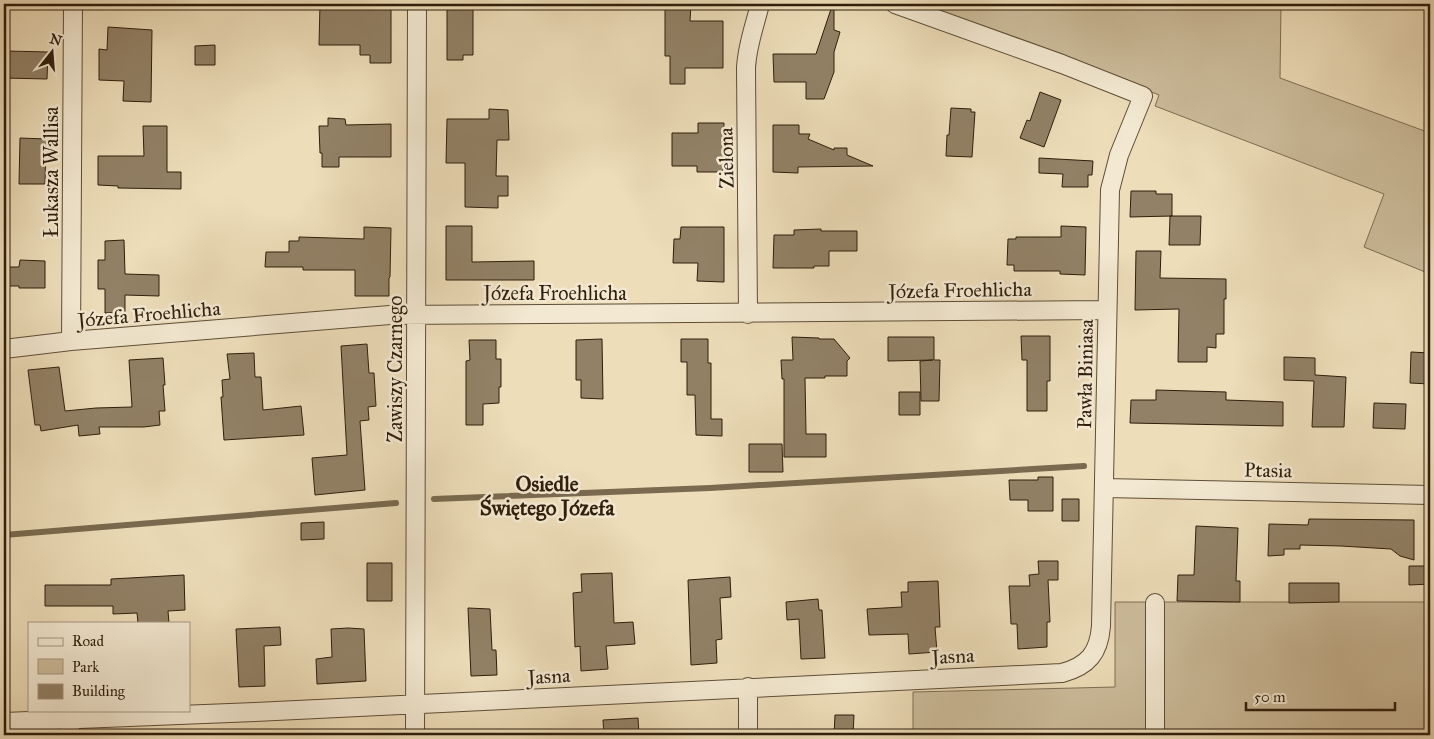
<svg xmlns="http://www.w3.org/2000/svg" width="1434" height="739" font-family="'IM FELL Great Primer',serif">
	<rect width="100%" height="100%" fill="#edddb9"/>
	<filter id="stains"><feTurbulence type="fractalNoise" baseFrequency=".004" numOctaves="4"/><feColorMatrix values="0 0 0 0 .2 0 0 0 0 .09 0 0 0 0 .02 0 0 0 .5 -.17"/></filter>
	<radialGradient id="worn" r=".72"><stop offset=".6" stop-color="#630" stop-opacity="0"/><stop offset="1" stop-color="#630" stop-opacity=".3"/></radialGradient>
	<path fill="#cdbd9c" stroke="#7e6e54" d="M919 4H1281L1280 78 1430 133V274L1364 247 1384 194 1155 106 1159 95 1066 58Z
		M1115 602H1430V735H913V692L1115 687Z"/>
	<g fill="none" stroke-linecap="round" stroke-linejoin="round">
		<path stroke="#7a6a50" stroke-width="6" d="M434 499 710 488 1084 466
			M4 535 396 503"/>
	</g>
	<path fill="#928166" stroke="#2f1e0c" d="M320 4H342V8L391 9V63H370V55H360V45H319Z
		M447 4H473V55H463V60H447Z
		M665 4H691L690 21H723V68H685V84H670V56H665Z
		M831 9H834V30L840 32 834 52V72L824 99H806V82H774L773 54H816Z
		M108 27 152 30 151 102 123 101 124 81 99 80V49L107 50Z
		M215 45V65H195V46Z
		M7 51 48 52 47 79 4 78V53H7Z
		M1040 92 1061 100 1044 147 1020 138 1027 120 1030 121Z
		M951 108 971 109V112H975L972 157 946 156 947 135H949Z
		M489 109 508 110 509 140H497L496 176H508V196H498V208L465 207V163H446L447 119H489Z
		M328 118 345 119 346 125 391 124V157H339V167H322V153H320L319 126H328Z
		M698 123H724L723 172H697V166H672V133H698Z
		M773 125H799V134H810L808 139 834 150V148H847V155L873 166 798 167V173L773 172Z
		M143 126H167V172H181V189L118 188V186L98 185V156H144Z
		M20 138 46 139 45 184H19Z
		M1039 158 1093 161 1092 175H1088V187H1062L1063 174 1039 173Z
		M1131 191H1156V194H1172V216L1130 217Z
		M1170 216H1201L1200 245H1169Z
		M446 226H472V262L534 261V280H446Z
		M1061 226 1086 227 1085 275 1060 274V271H1014V265H1007L1008 239H1016V237H1061Z
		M364 227 391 228 390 277 389 278V296H355V270H303V267H265L266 252H289V241H299V237L364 239Z
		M681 227H724V282L697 281 698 263H673L674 239H680Z
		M821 229V231H857V251H829V266H814V268H773L774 235H794V230Z
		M124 240 125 274 159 275V296L125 295V312L105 313V289H98V260H105V241Z
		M1136 251H1161L1160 278 1226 279V299H1224V334H1216V348L1207 347V362H1178L1179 309 1135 310Z
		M20 260 45 261V288H19V286H9V267H19Z
		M1021 336H1050V381H1047V411H1027V360H1022Z
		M792 337 819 338V339H834L850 358 847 361V376H825V378H805L806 434H826V457H784V379H782L781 360H793Z
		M888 337H934V360H940L939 401H921L920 361 933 360 888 361Z
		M602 339 603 399 581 398V380H576V340Z
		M681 339H708V363H711V419H722V436L696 435 695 395H687V362H681Z
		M469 340H496V359H501V387H499V403L483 404V425H466V361L470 360Z
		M367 344 369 373H374L376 406 368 407 369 420 360 421 365 490 315 495 312 458 347 455 341 346Z
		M1411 352 1430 353V384L1410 383Z
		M254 353 255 377H261L263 410 301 406 304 435 224 440 221 397H223L222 380 230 379 227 354Z
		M1284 357 1315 358V375L1346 377 1344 427H1312L1314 381 1284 380Z
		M163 358 165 385H163L165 411H159L160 425 144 427H99L100 434 79 436 78 425 41 431 40 425H35L28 370 59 367 65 411 96 408 132 407 129 360Z
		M1156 390 1226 392V400L1283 402V426L1130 423 1131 400H1156Z
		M899 392H920V415H899Z
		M1374 403 1406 404 1405 429 1373 428Z
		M749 444H782L783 472H749Z
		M1038 477H1053V511H1028V500H1010L1009 480H1038Z
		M1062 499H1079V521H1062Z
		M1309 519 1414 520V560L1400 556 1391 549 1341 546 1300 545V549H1284V555L1268 556 1269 524 1308 525Z
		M324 522V539L301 540V523Z
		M1196 526 1238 528 1236 581H1240V602L1177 601 1178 575H1194Z
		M1038 561H1058V580H1048L1050 622H1047V647L1018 649 1017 624H1011L1009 586H1030L1029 575 1039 574Z
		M367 563H392V601H367Z
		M1409 566H1430V584L1409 585Z
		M612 573 614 623 633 622 635 644 606 646 608 669 581 671 580 646 575 647 573 593 582 592 581 574Z
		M184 575 185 610 168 611 169 623H138L137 613 113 614V606H45V585H111V579Z
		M730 577 731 597 720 598 722 639 716 640 717 663 691 665 688 580Z
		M938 581 940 627H935L937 652 909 654 908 634 869 635 867 609 902 607 901 592H908V582Z
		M1289 583H1339V602L1289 603Z
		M818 599 819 610H822L825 658 801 659 799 619 787 620 786 602Z
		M468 608 490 609 492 650H496L497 675 471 676Z
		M280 627 281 645 264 646 265 686 239 687 236 629Z
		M348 628 364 629 366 681 317 684 316 659 332 657 331 629Z
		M835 715H854L853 735H834Z
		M638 718 639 735H604L603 720Z"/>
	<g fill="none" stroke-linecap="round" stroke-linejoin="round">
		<defs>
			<path id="street" d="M748 314 746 68C747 45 755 25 760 4
				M71 341 73 4
				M4 349 71 341 390 315 1107 310
				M1105 488 1430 495
				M4 722 255 712 1062 673C1088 666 1099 653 1101 626L1110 190 1119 155 1143 96 1062 64 895 4
				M70 735V720
				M415 735 417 4
				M748 735V687
				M1155 735V603"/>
		</defs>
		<use href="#street" stroke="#5e4e37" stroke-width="20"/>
		<use href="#street" stroke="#f3e9d2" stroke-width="18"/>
	</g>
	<g text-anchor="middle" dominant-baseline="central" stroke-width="5" stroke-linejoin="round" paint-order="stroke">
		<g font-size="20" fill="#2f1e0c" stroke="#f3e9d2">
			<text transform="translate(726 158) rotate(-91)">Zielona</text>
			<text transform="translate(51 172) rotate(-90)">Łukasza Wallisa</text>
			<text transform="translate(960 290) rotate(-1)">Józefa Froehlicha</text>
			<text x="555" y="293">Józefa Froehlicha</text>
			<text transform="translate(149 314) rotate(-5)">Józefa Froehlicha</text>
			<text transform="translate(395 369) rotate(-90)">Zawiszy Czarnego</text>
			<text transform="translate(1085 374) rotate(-89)">Pawła Biniasa</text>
			<text transform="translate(1268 470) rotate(1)">Ptasia</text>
			<text transform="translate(953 656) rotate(-3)">Jasna</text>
			<text transform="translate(549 676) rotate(-3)">Jasna</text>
		</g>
		<g font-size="21" font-weight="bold" fill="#2f1e0c" stroke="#f3e9d2">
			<text x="547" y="484">Osiedle<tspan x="547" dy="24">Świętego Józefa</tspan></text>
		</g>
	</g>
	<rect width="1434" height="739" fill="none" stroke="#edddb9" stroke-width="20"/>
	<rect x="5" y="5" width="1424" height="729" fill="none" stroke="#2f1e0c" stroke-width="2.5"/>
	<rect x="10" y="10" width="1414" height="719" fill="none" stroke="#2f1e0c"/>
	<rect x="28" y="622" width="162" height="90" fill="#f3e9d2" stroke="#a59883"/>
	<rect x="38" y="638" width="25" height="8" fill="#f3e9d2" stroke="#a59883"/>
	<text x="72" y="646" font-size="15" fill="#2f1e0c">Road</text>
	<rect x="38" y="659" width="25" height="15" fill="#cdbd9c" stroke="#a59883"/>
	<text x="72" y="672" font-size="15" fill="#2f1e0c">Park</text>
	<rect x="38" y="684" width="25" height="15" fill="#928166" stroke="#a59883"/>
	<text x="72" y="696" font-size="15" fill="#2f1e0c">Building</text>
	<g transform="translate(52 52) rotate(17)" stroke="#f3e9d2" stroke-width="4" paint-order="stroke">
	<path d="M0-4L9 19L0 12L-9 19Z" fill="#2f1e0c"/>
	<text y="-8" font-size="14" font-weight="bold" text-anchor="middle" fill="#2f1e0c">N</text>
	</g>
	<path d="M1246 702v8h149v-8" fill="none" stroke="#2f1e0c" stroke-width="2.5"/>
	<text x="1254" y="702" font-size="15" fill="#2f1e0c" stroke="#f3e9d2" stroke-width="4" paint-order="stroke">50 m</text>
	<rect width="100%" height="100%" filter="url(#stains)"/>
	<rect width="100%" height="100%" fill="url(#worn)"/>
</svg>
